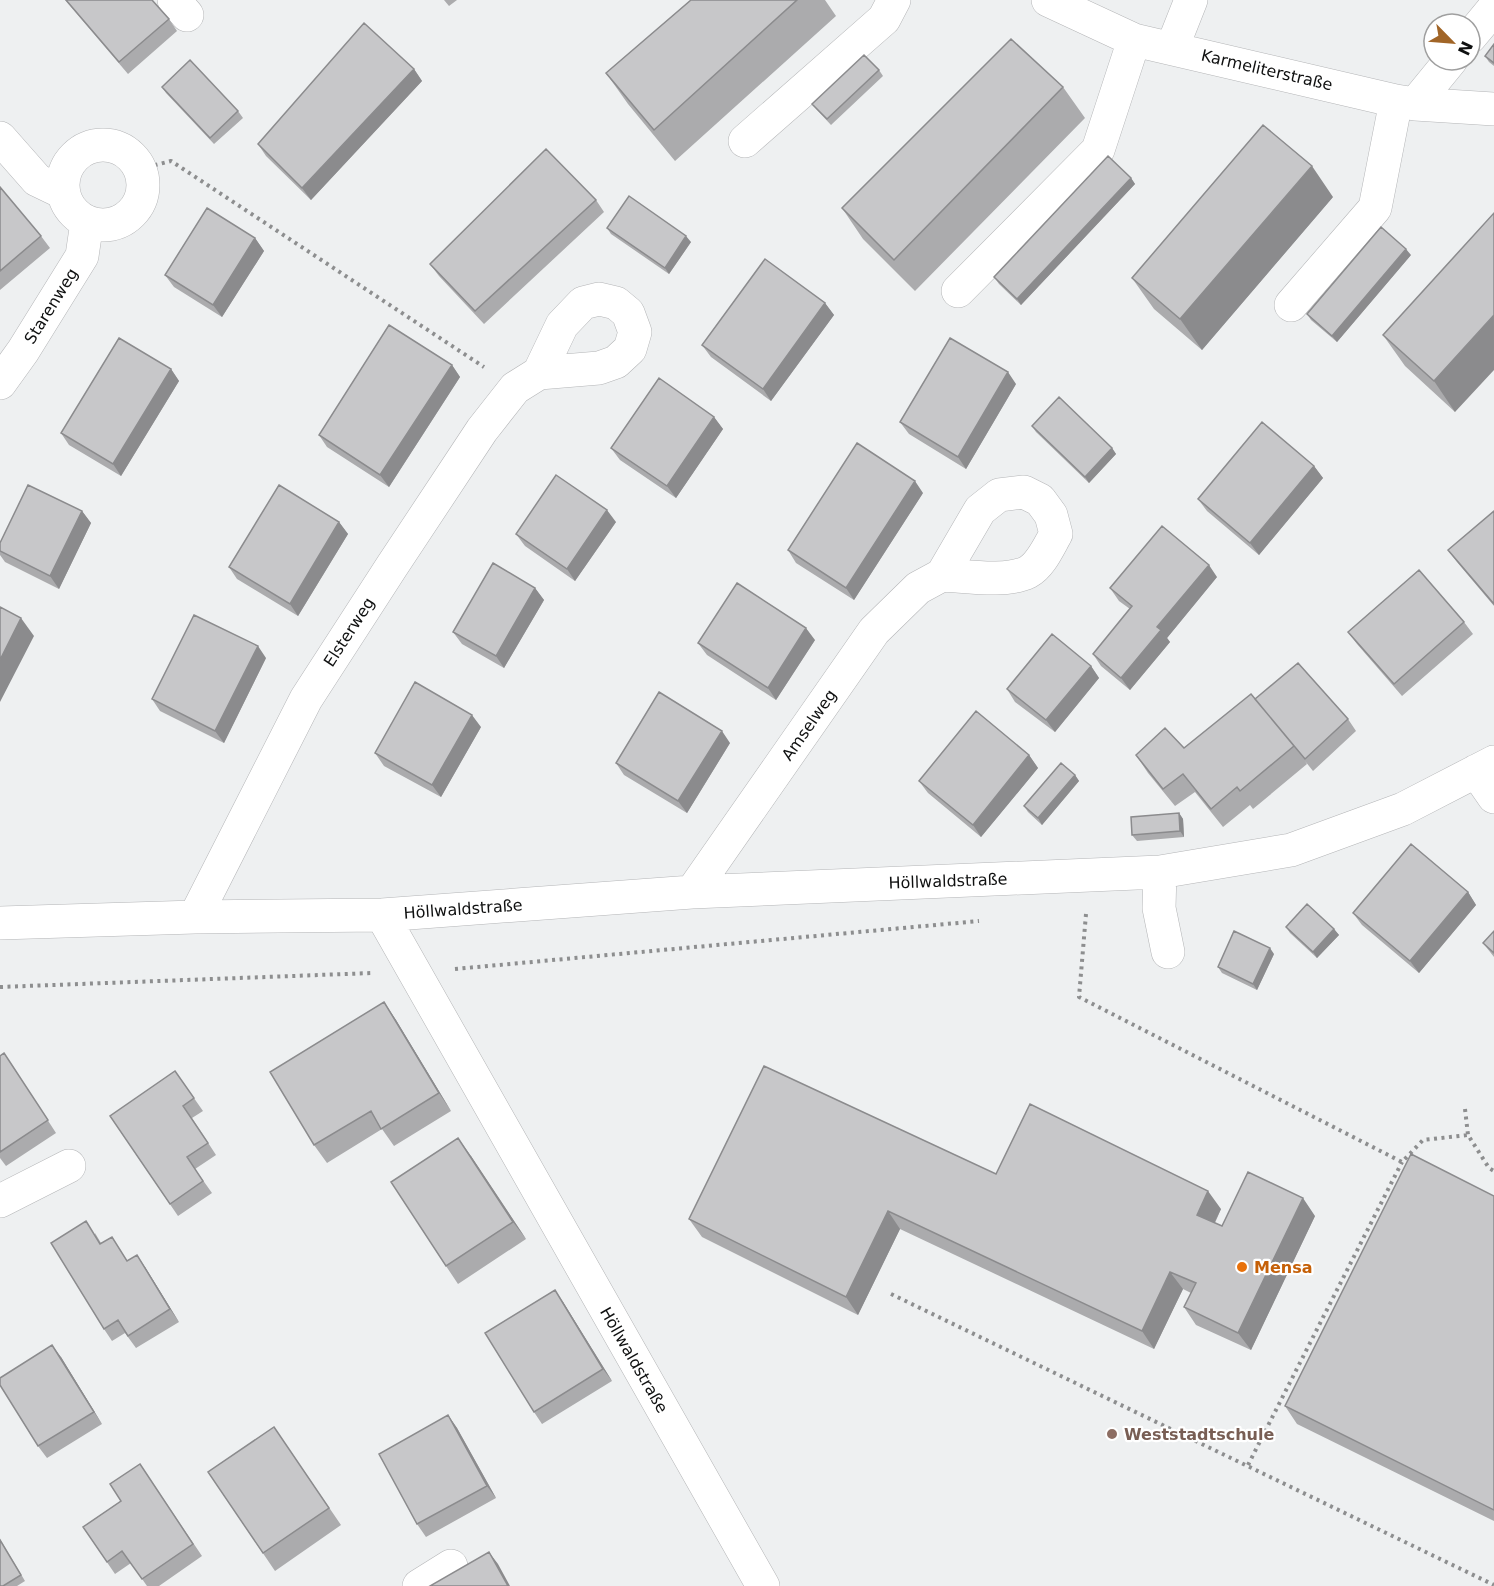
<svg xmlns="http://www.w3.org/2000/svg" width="1494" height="1586" font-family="'DejaVu Sans',sans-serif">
	<rect width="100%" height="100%" fill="#eef0f1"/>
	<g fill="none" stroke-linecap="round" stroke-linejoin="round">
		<defs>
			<path id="minor" d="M174 0 187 15
				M1048 0 1134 40 1396 101 1415 104 1494 109
				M1470 37 1494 8
				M1172 48 1191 0
				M1415 104 1451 60
				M0 138 37 180 64 193
				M745 141 884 19 894 0
				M63 185a40 40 0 1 1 80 0a40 40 0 1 1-80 0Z
				M958 291 1098 150 1134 40
				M1291 305 1375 208 1396 101
				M0 383 23 351 82 256 87 222
				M1476 771 1494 797
				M1160 872 1159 908 1168 952
				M692 892 874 631 918 588 942 575 980 510 999 495 1024 492 1040 500 1051 515 1056 534C1049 546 1041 565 1028 572 1006 583 966 576 942 575
				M382 915 763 1586
				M195 917 306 699 392 566 482 430 515 388 539 373 599 368 616 362 630 349 635 332 628 313 616 303 599 299 583 303 562 325 539 373
				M0 923 195 917 382 915 692 892 1160 872 1291 850 1403 809 1494 762
				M0 1201 69 1166
				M419 1586 451 1566"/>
		</defs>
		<use href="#minor" stroke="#b4b5b7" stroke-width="34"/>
		<path stroke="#8d8e8f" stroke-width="4" stroke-dasharray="3 4.5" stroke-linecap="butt" d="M140 169 171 161 484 367
			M1086 914 1079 997 1402 1162 1423 1140 1468 1135 1489 1168 1494 1171
			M455 969 979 921
			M0 987 372 973
			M1465 1109 1468 1135
			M891 1294 1494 1585
			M1248 1465 1402 1162"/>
		<use href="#minor" stroke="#fff" stroke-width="33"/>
	</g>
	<path fill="#ababad" d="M65 0H152L169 19 177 31 128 74Z
		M444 0H457L449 6Z
		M691 0H825L836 16 675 161 628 104 606 73Z
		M1494 44V66L1489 62 1485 56Z
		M414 69 422 81 311 200 266 156 258 144Z
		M879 70 883 76 831 125 817 110 812 104Z
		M162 87 238 111 243 118 214 144 166 93Z
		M1063 87 1085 118 915 291 863 239 842 208Z
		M1131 178 1135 184 1021 305 999 284 994 277Z
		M0 187 41 236 50 248 0 290Z
		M1333 197 1202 350 1154 309 1132 278Z
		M596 200 604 212 484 324 439 276 430 264Z
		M1494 213 1455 412 1405 366 1383 335Z
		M607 228 691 242 669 274 611 234Z
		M255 238 264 251 222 317 174 287 165 275Z
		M1411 255 1337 342 1311 320 1307 314Z
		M825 303 834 315 771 401 711 357 702 345Z
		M452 365 460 377 389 487 327 447 319 435Z
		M171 369 179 381 121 476 69 445 61 433Z
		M1016 384 966 469 909 434 900 422Z
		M714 417 723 429 676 498 620 460 611 448Z
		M1032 426 1112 448 1116 454 1089 483 1036 432Z
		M1314 466 1323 478 1259 555 1207 511 1198 499Z
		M923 493 854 600 796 563 788 550Z
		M82 511 91 523 59 589 5 562 0 555V543Z
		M1494 511V606L1457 562 1448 550Z
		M339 522 348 534 298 616 237 579 229 567Z
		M616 522 575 581 525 546 516 534Z
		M1217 577 1167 638 1170 642 1130 690 1101 666 1093 654 1130 609 1119 601 1110 588Z
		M535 588 544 600 504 668 462 644 453 632Z
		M1464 622 1473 634 1402 696 1357 644 1348 632Z
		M815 640 776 700 707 655 698 643Z
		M266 658 224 743 160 711 152 699Z
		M1091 666 1099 678 1055 732 1015 702 1007 689Z
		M1255 699 1348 719 1356 731 1313 771 1305 761 1307 764 1253 809 1250 805 1223 827 1195 792 1175 806 1148 773 1136 755 1184 748Z
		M481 727 441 797 384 766 375 753Z
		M730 743 687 813 624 775 616 763Z
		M1029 755 1038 768 981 837 928 793 919 781Z
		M1075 775 1079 781 1042 825 1028 812 1024 806Z
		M1179 813 1183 819 1184 837 1137 841 1132 835Z
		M1468 892 1476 905 1419 973 1362 925 1353 913Z
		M1286 927 1334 929 1339 935 1317 958 1290 933Z
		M1494 931V957L1483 943Z
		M1274 954 1257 990 1222 973 1218 967Z
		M384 1002 396 1020 451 1111 394 1146 382 1129 327 1163 314 1145Z
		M0 1056 12 1065 56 1133 6 1166 0 1158Z
		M175 1071 203 1111 192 1118 216 1155 195 1169 212 1193 178 1216 110 1116Z
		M471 1156 526 1239 458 1284 446 1266Z
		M996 1174 1221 1209 1215 1223 1222 1226 1315 1216 1251 1350 1196 1325 1184 1307 1191 1293 1183 1289 1154 1349 900 1229 858 1315 702 1237 689 1219Z
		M1494 1196V1521L1297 1424 1285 1406Z
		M95 1233 101 1243 112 1237 127 1261 145 1267 179 1322 136 1348 125 1333 112 1341 104 1329Z
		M563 1302 612 1381 542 1424 534 1412Z
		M61 1357 102 1424 47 1458 38 1446Z
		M448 1415 457 1428 496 1498 426 1537 417 1524Z
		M274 1427 341 1525 275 1571 208 1472Z
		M140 1464 202 1556 159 1586H147L131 1563 115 1574 83 1527 121 1501Z
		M0 1539 25 1581 17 1586H0Z"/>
	<path fill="#8b8b8d" d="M414 69 422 81 311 200 302 188Z
		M1312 166 1333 197 1202 350 1180 319Z
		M1131 178 1135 184 1021 305 1017 299Z
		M686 236 691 242 669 274 665 268Z
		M255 238 264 251 222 317 213 305Z
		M1406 249 1411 255 1337 342 1332 336Z
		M825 303 834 315 771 401 763 389Z
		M1494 315V370L1455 412 1434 381Z
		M452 365 460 377 389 487 380 475Z
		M171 369 179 381 121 476 113 464Z
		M1008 372 1016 384 966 469 958 457Z
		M714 417 723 429 676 498 667 486Z
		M1112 448 1116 454 1089 483 1085 477Z
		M1314 466 1323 478 1259 555 1250 543Z
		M915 481 923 493 854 600 846 588Z
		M607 510 616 522 575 581 567 569Z
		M82 511 91 523 59 589 50 576Z
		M339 522 348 534 298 616 290 604Z
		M1209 565 1217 577 1167 638 1170 642 1130 690 1121 678 1157 627Z
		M535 588 544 600 504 668 496 656Z
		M21 618 34 636 0 702V660Z
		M806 628 815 640 776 700 768 688Z
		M258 646 266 658 224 743 215 731Z
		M1091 666 1099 678 1055 732 1046 720Z
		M472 715 481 727 441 797 432 785Z
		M722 731 730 743 687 813 678 801Z
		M1029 755 1038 768 981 837 973 825Z
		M1075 775 1079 781 1042 825 1038 818Z
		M1179 813 1183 819 1184 837 1180 831Z
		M1468 892 1476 905 1419 973 1410 961Z
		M1334 929 1339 935 1317 958 1313 952Z
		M1270 948 1274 954 1257 990 1253 984Z
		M384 1002 396 1020 451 1111 439 1093Z
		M458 1138 471 1156 526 1239 513 1222Z
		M1208 1191 1221 1209 1210 1232 1197 1215Z
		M1303 1198 1315 1216 1251 1350 1238 1333Z
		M888 1211 900 1229 858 1315 846 1297Z
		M137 1255 145 1267 179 1322 170 1309Z
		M1170 1272 1183 1289 1154 1349 1142 1331Z
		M555 1290 563 1302 612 1381 603 1369Z
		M52 1345 61 1357 102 1424 94 1412Z
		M448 1415 457 1428 496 1498 487 1486Z
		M489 1552 498 1564 510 1586H508Z"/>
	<path fill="#c7c7c9" stroke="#8b8b8d" stroke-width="1.5" d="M66 0H152L169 19 119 62Z
		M691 0H797L654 130 606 73Z
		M364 23 414 69 302 188 258 144Z
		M1011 39 1063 87 894 260 842 208Z
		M1494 44V63L1485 56Z
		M864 55 879 70 827 119 812 104Z
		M190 60 238 111 210 138 162 87Z
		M1263 125 1312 166 1180 319 1132 278Z
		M546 149 596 200 475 311 430 264Z
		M1108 156 1131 178 1017 299 994 277Z
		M0 187 41 236 0 271Z
		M629 196 686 236 665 268 607 228Z
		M207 208 255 238 213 305 165 275Z
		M1494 213V315L1434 381 1383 335Z
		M1381 227 1406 249 1332 336 1307 314Z
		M765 259 825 303 763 389 702 345Z
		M389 325 452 365 380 475 319 435Z
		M119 338 171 369 113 464 61 433Z
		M950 338 1008 372 958 457 900 422Z
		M659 378 714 417 667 486 611 448Z
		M1059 397 1112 448 1085 477 1032 426Z
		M1262 422 1314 466 1250 543 1198 499Z
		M857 443 915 481 846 588 788 550Z
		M556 475 607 510 567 569 516 534Z
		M28 485 82 511 50 576 0 551V543Z
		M279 485 339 522 290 604 229 567Z
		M1494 511V604L1448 550Z
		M1162 526 1209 565 1157 627 1161 630 1121 678 1093 654 1132 606 1110 588Z
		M493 563 535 588 496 656 453 632Z
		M1419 570 1464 622 1394 684 1348 632Z
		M737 583 806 628 768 688 698 643Z
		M0 607 21 618 0 660Z
		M194 615 258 646 215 731 152 699Z
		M1052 634 1091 666 1046 720 1007 689Z
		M1298 663 1348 719 1305 759 1255 699Z
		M415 682 472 715 432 785 375 753Z
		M659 692 722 731 678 801 616 763Z
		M1251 694 1294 746 1240 791 1237 787 1211 809 1183 774 1163 789 1136 755 1165 728 1184 748Z
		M976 711 1029 755 973 825 919 781Z
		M1061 763 1075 775 1038 818 1024 806Z
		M1179 813 1180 831 1132 835 1131 817Z
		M1411 844 1468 892 1410 961 1353 913Z
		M1307 904 1334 929 1313 952 1286 927Z
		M1234 931 1270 948 1253 984 1218 967Z
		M1494 931V953L1483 943Z
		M384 1002 439 1093 381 1129 371 1111 314 1145 270 1072Z
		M4 1053 48 1120 0 1152V1056Z
		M764 1066 996 1174 1030 1104 1208 1191 1197 1215 1222 1226 1248 1172 1303 1198 1238 1333 1184 1307 1196 1283 1170 1272 1142 1331 888 1211 846 1297 689 1219Z
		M175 1071 194 1098 183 1106 208 1143 187 1157 203 1181 170 1204 110 1116Z
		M458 1138 513 1222 446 1266 391 1182Z
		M1411 1154 1494 1196V1510L1285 1406Z
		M86 1221 100 1244 112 1237 127 1261 137 1255 170 1309 128 1336 118 1320 104 1329 51 1243Z
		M555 1290 603 1369 534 1412 485 1333Z
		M52 1345 94 1412 38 1446 0 1385V1378Z
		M448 1415 487 1486 417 1524 379 1454Z
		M274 1427 329 1508 263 1553 208 1472Z
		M140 1464 193 1544 142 1579 122 1551 107 1562 83 1527 121 1501 110 1484Z
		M0 1540 21 1575 3 1586H0Z
		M489 1552 508 1586H430Z"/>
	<circle fill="#e8710a" stroke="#fff" stroke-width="2" cx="1242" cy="1267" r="6"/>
	<circle fill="#8d6e63" stroke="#fff" stroke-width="2" cx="1112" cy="1434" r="6"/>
	<g text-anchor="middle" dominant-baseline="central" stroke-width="4.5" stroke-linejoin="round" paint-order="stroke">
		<g font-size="16" fill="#0f1010" stroke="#fff">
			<text transform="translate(1267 70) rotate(13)">Karmeliterstraße</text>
			<text transform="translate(51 306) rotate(-58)">Starenweg</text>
			<text transform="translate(349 632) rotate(-57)">Elsterweg</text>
			<text transform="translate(809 725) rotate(-55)">Amselweg</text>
			<text transform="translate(948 881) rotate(-2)">Höllwaldstraße</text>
			<text transform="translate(463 909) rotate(-4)">Höllwaldstraße</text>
			<text transform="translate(634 1360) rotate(60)">Höllwaldstraße</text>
		</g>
		<g font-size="16" font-weight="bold" fill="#c56008" stroke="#fff" text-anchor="start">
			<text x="1254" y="1267">Mensa</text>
		</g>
		<g font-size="16" font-weight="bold" fill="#785e54" stroke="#fff" text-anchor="start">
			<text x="1124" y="1434">Weststadtschule</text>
		</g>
	</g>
	<g transform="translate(1452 42) rotate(115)"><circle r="28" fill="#ffffff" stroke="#9f9f9f" stroke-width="1.5"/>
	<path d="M0-4.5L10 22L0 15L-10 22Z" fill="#a16527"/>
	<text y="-9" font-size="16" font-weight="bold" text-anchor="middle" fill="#0f1010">N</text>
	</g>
</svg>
